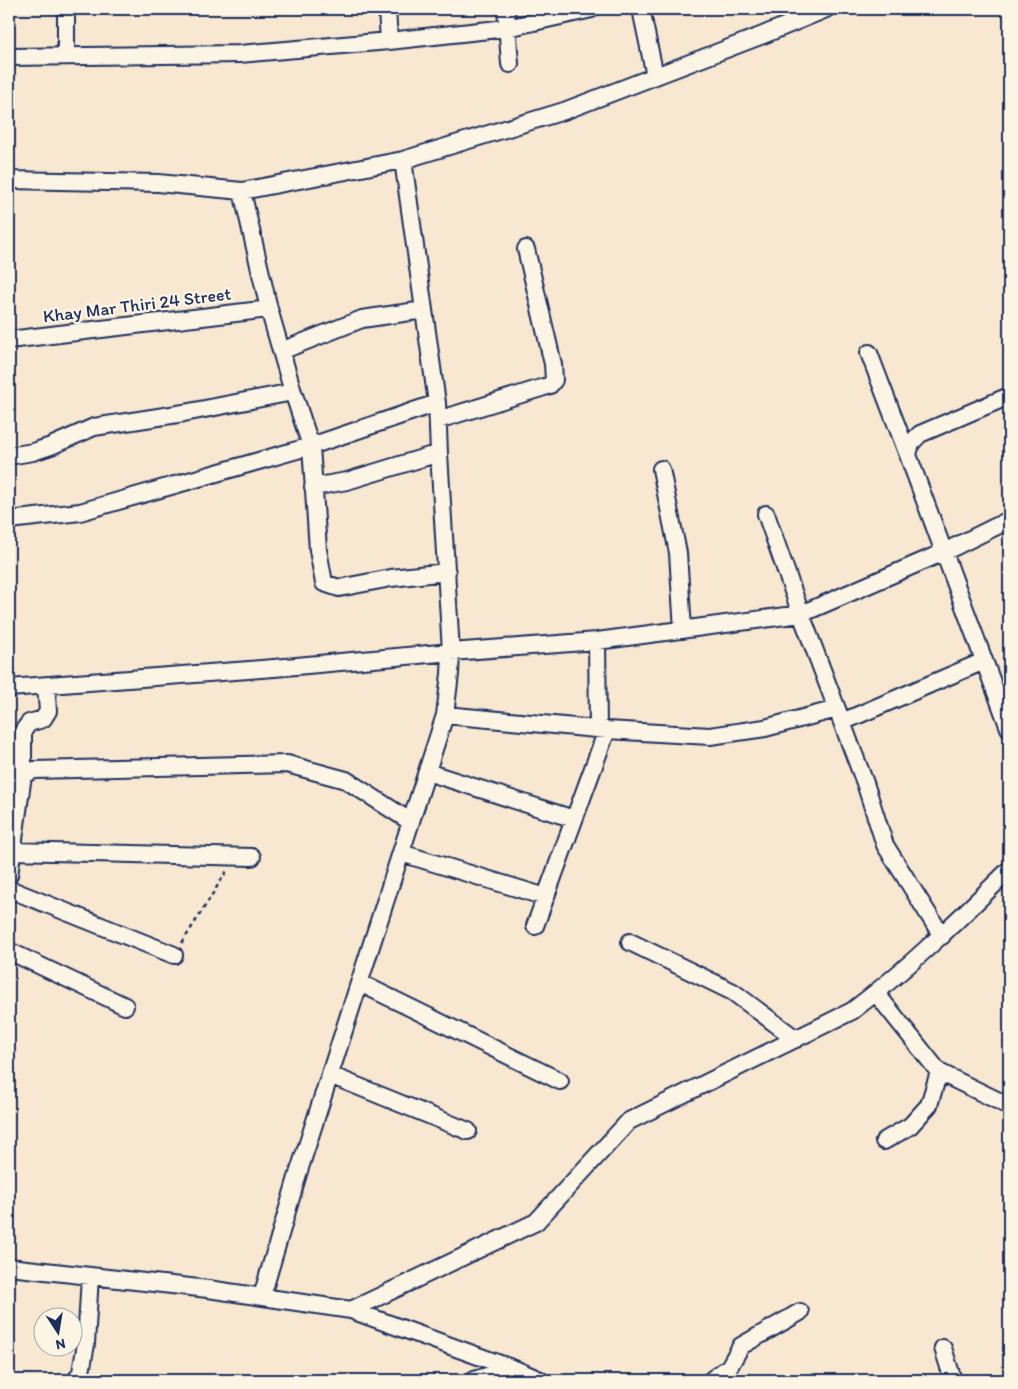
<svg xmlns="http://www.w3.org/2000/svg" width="1018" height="1389" font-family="Itim,sans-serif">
	<rect width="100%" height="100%" fill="#f9e8d1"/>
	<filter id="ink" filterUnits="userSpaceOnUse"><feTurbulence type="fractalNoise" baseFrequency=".02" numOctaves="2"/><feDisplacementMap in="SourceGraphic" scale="10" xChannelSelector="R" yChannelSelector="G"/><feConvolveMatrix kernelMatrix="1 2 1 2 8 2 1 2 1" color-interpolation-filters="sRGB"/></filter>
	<g filter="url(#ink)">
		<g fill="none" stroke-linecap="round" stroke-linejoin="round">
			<defs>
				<path id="minor" d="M66 9V56
					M387 9 389 41
					M506 9 510 64
					M641 9 655 76
					M9 57 240 54 389 41 507 28 592 9
					M9 180 158 183 242 191 403 160 564 111 763 35 826 9
					M242 191 269 309 293 392 311 446 318 550 324 583 339 588 391 578 447 572
					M9 340 269 309
					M281 351 362 319 424 310
					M869 353 908 455
					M1009 396 920 434 911 443 908 455 1009 728
					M438 420 541 388 550 385 554 380 553 364 526 249
					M9 456 33 452 51 446 94 427 184 413 293 392
					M661 469 678 553 683 630
					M313 487 347 481 439 453
					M766 514 801 614 865 783 885 845 942 936
					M9 520 80 512 311 446 437 403
					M597 641 598 729
					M9 688 274 668 451 652 597 641 801 614 944 552 1009 520
					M445 715 607 730 710 736 765 728 837 709
					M842 722 984 661
					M427 772 574 819
					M23 775 34 770 287 764 346 780 411 822
					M12 851 252 857
					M401 853 546 897
					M9 875 23 775V731L29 723 43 719 48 711 46 686
					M9 889 174 955
					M535 926 607 730
					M630 942 733 992 796 1039
					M9 951 125 1006
					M360 983 560 1081
					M876 993 939 1072 1009 1106
					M330 1075 468 1131
					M884 1141 910 1126 929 1105 939 1072
					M9 1267 208 1289 351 1310 517 1370 540 1380
					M262 1296 298 1174 445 715 450 674 451 652 439 453 437 403 403 160
					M351 1310 536 1222 629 1121 852 1011C909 968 959 919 1009 870
					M943 1348 953 1380
					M76 1380 81 1372 86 1344 90 1276
					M474 1380 494 1374 514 1371
					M711 1380 729 1367 741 1346 800 1312"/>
			</defs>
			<use href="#minor" stroke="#1b2f5e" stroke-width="20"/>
			<path stroke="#1b2f5e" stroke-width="2.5" stroke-dasharray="4 4" stroke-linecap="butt" d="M182 943 228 869"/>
			<use href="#minor" stroke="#fcf5e5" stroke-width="16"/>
		</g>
	</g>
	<g text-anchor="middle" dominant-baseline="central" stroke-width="4.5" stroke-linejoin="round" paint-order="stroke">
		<g font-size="18" fill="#1b2f5e" stroke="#fcf5e5">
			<text transform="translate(137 305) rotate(-7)">Khay Mar Thiri 24 Street</text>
		</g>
	</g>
	<rect width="1018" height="1389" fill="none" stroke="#fcf5e5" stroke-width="30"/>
	<rect x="15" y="15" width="988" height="1359" fill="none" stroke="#1b2f5e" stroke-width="2" filter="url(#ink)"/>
	<g transform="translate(58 1332) rotate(168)"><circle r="24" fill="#fcf5e5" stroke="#a2a6af"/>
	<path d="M0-4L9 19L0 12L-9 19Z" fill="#1b2f5e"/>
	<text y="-8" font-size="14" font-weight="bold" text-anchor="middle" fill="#1b2f5e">N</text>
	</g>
</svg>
